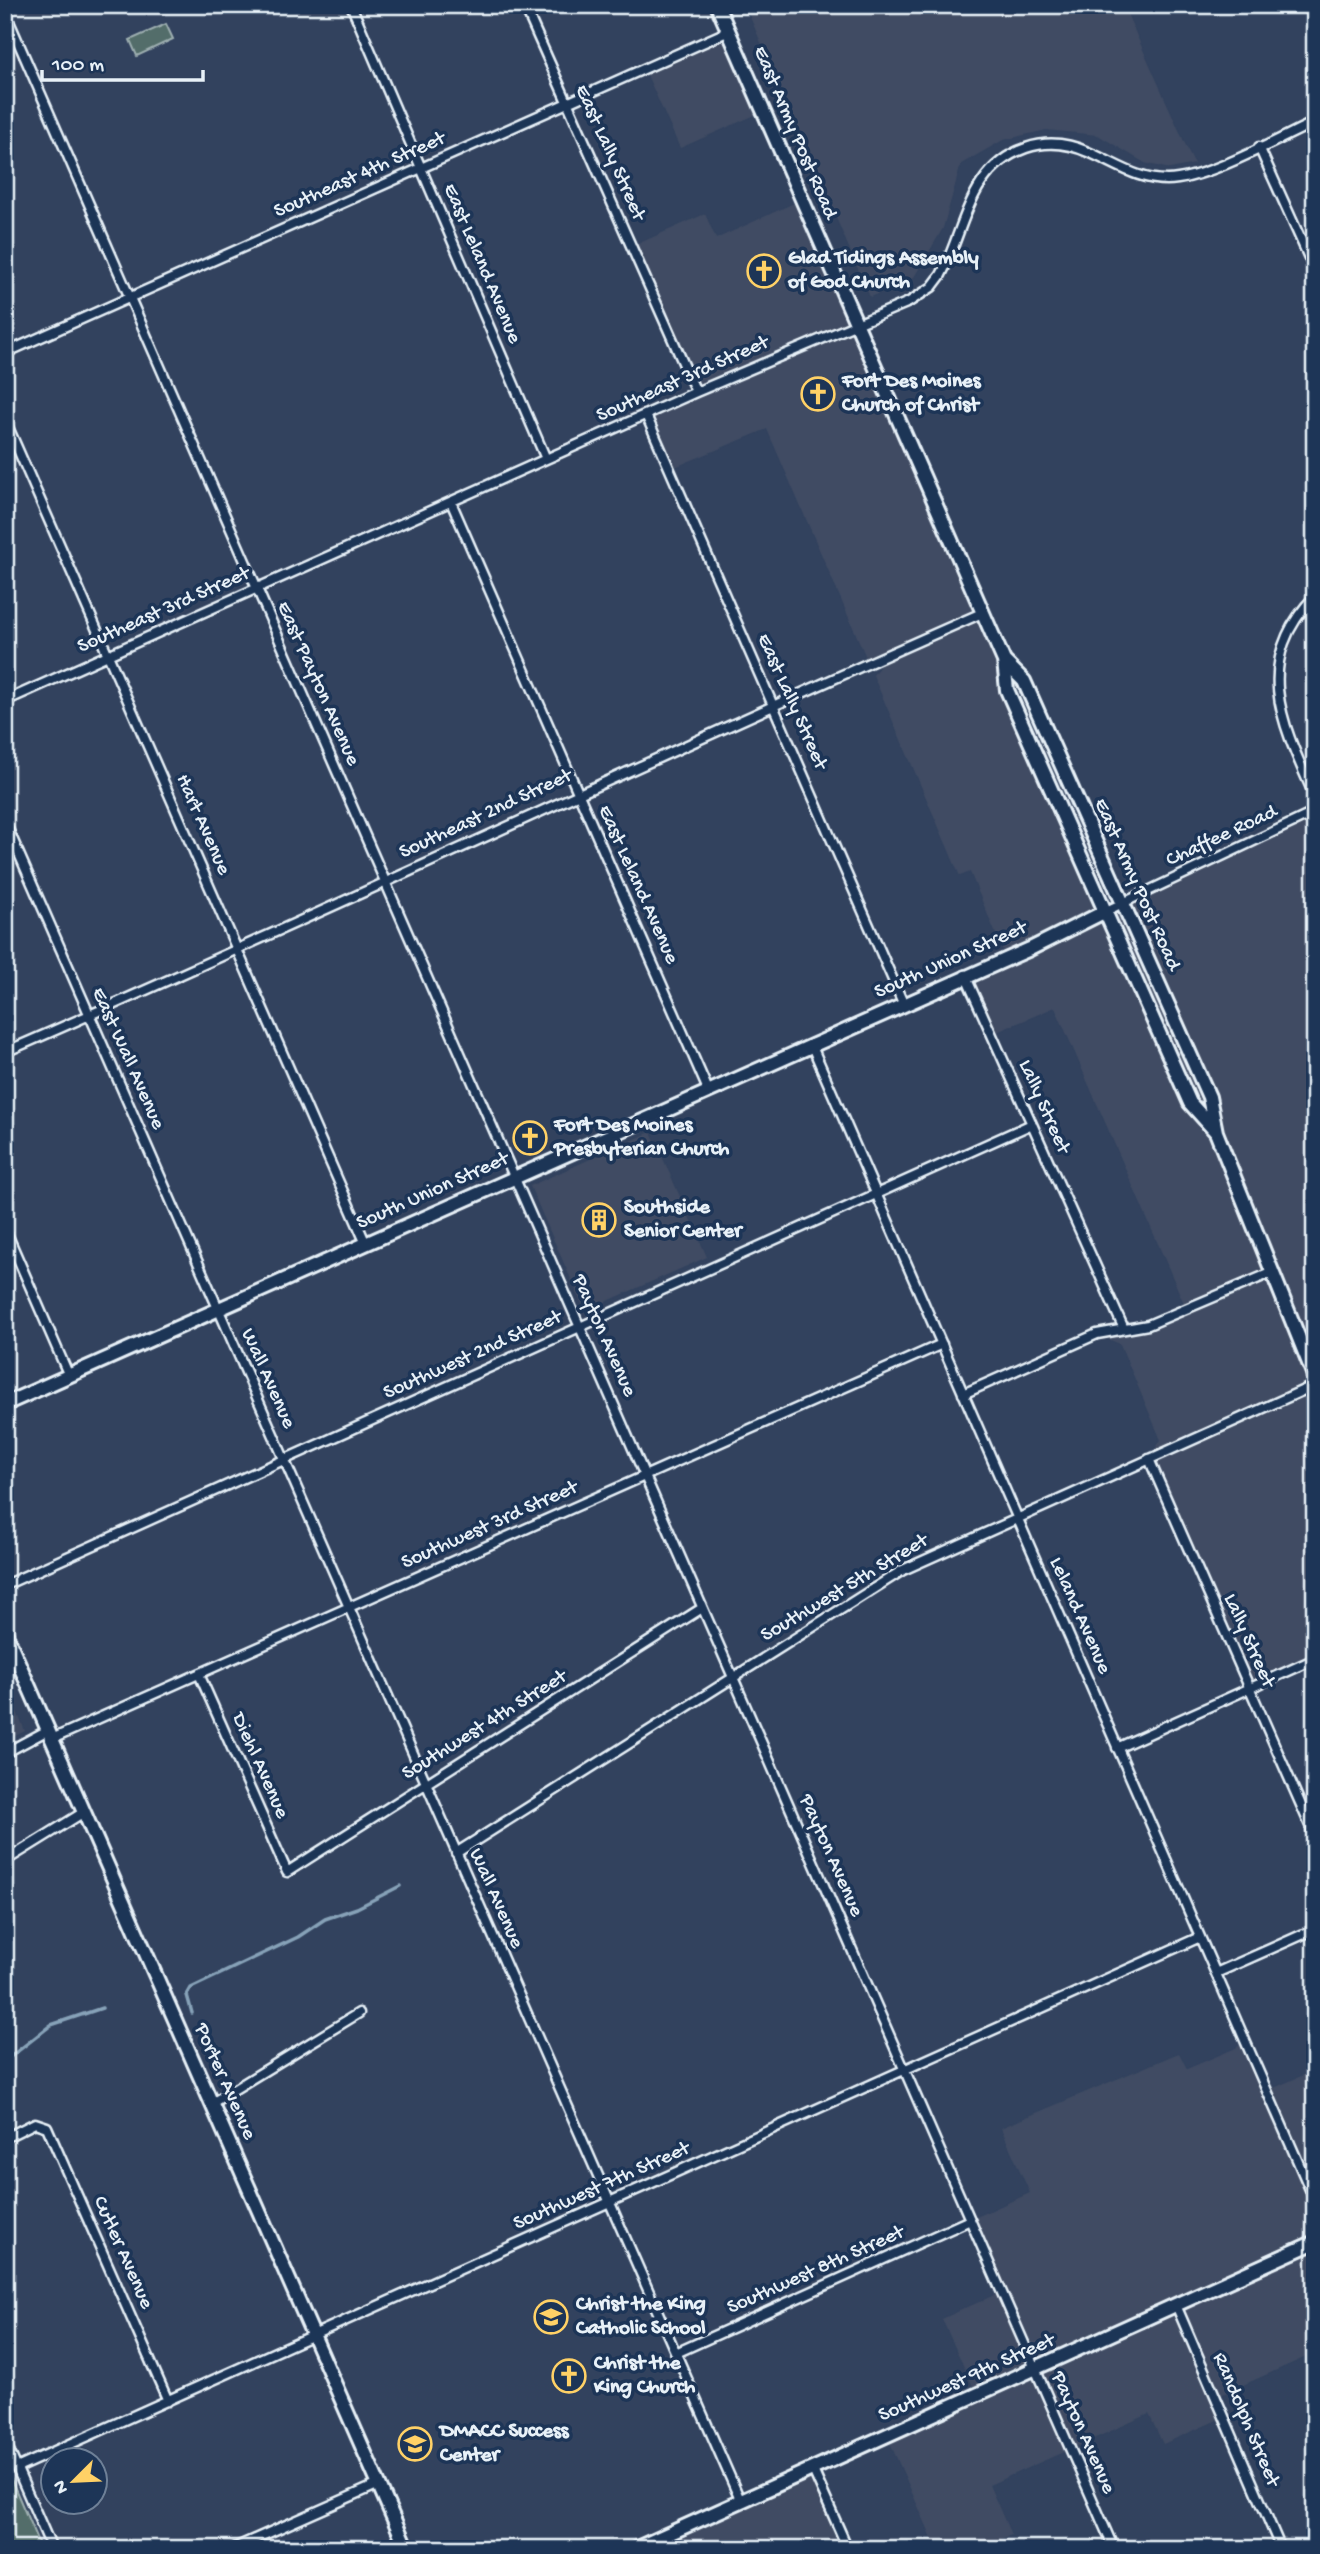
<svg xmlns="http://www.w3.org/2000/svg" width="1320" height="2554" font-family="'Gochi Hand',sans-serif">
	<rect width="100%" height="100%" fill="#32425e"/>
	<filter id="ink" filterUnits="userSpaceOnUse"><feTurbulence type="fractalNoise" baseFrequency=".0143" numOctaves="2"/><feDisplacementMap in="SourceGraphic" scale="14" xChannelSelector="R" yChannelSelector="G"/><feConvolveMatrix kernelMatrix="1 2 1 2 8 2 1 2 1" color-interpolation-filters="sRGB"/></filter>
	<g filter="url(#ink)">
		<path fill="#414c63" d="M745 5H1123L1194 164 1170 169 1145 163 1098 135 1046 130 1003 140 961 164 943 228 914 277 870 297Z
			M729 31 764 111 680 148 644 68Z
			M803 199 982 613 1106 911 1315 812V1659L1250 1688 1149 1459 1161 1440 1120 1344 1097 1334 1148 1325 1186 1308 1055 1007 992 1034 965 975 1006 958 970 872 960 876 873 675 889 654 866 657 767 429 670 469 646 415 696 393 631 247 705 214 716 239Z
			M651 1132 707 1257 585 1311 530 1186Z
			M5 1683 25 1731 5 1741Z
			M1245 2040 1265 2087 1274 2088 1315 2070V2353L1216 2397 1224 2417 1163 2444 1149 2414 989 2485 1011 2535 978 2549H937L887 2436 977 2395 942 2319 1001 2292 970 2220 1030 2193 1001 2128 1179 2053 1187 2069 1236 2048Z
			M813 2470 849 2549H635Z"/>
		<path fill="#536d6a" stroke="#9eafb1" stroke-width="2" d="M166 24 173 39 137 56 130 40Z
			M5 2465 41 2549H5Z"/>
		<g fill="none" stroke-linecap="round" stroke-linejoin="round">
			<path stroke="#87a2b8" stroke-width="3.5" d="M192 2013 187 1995 191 1988 298 1937 325 1919 357 1908 400 1886
				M5 2061 51 2025 102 2008"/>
			<defs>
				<path id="street" d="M351 5 546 459
					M524 5 696 392
					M5 12 1114 2549
					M1259 147 1315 271
					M5 353 729 31
					M646 415 903 1003
					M5 420 366 1244
					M451 502 708 1090
					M1315 596C1250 662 1283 726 1315 797
					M5 701 696 392 909 302 932 287 941 275C965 229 969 167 1026 148 1046 141 1068 143 1088 152 1115 163 1137 180 1167 180 1205 180 1278 139 1315 122
					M5 822 741 2502
					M1106 911 1315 812
					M965 975 1124 1329
					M811 1044 1315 2201
					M5 1052C333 910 655 756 982 613
					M5 1229 69 1376
					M963 1394 1097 1334 1148 1325 1273 1272
					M1149 1459 1315 1837
					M5 1585 1032 1124
					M199 1674 287 1872 702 1608
					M52 1739 942 1344
					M1117 1748 1315 1659
					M5 1753 48 1730
					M456 1853 903 1570 1315 1385
					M5 1861 84 1812
					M1216 1973 1315 1929
					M212 2103 359 2013
					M5 2138 35 2123 47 2127 168 2401
					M1176 2305 1281 2549
					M676 2353 970 2220
					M5 2441 52 2549
					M17 2468 1200 1937
					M813 2470 848 2549
					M232 2549 379 2484"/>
				<path id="secondary" d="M717 5 1004 661 1007 690 1190 1103 1216 1132 1315 1378
					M1004 661 1024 681 1209 1097 1216 1132
					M5 1404 1030 949 1106 911
					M5 1632 407 2549
					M635 2549 1315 2242"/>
			</defs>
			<use href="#street" stroke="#e8f1f8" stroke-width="13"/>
			<use href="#secondary" stroke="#e8f1f8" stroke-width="18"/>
			<use href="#street" stroke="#1d3557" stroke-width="8"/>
			<use href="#secondary" stroke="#1d3557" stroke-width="12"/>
		</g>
	</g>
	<defs>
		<symbol id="church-ring" viewBox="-11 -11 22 22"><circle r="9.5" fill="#1d3557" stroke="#ffd166" stroke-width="1.5"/><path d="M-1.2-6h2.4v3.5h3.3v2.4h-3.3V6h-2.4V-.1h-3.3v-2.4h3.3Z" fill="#ffd166"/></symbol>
		<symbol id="building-ring" viewBox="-11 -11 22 22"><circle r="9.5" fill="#1d3557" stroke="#ffd166" stroke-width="1.5"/><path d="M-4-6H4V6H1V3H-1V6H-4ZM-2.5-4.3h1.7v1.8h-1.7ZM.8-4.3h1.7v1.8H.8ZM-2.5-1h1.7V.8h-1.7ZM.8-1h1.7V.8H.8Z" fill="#ffd166"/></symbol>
		<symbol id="school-ring" viewBox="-11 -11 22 22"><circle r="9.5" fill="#1d3557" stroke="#ffd166" stroke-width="1.5"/><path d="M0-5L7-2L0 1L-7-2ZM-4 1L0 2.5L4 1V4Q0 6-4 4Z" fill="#ffd166"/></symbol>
		<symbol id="university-ring" viewBox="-11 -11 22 22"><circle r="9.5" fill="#1d3557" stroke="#ffd166" stroke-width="1.5"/><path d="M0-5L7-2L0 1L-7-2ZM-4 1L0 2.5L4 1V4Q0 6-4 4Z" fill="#ffd166"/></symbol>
	</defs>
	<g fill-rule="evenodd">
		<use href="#church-ring" x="745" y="252" width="38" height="38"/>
		<use href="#church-ring" x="799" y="375" width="38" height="38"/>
		<use href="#church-ring" x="511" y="1119" width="38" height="38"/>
		<use href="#building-ring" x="580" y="1201" width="38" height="38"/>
		<use href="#school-ring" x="532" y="2298" width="38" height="38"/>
		<use href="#church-ring" x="550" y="2357" width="38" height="38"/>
		<use href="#university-ring" x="396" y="2425" width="38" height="38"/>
	</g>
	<g text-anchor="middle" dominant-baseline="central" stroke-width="7" stroke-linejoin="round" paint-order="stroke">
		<g font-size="21" fill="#e8f1f8" stroke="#1d3557">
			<text transform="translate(794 133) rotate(67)">East Army Post Road</text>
			<text transform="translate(609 153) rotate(66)">East Lally Street</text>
			<text transform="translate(360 176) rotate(-24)">Southeast 4th Street</text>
			<text transform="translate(481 264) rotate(67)">East Leland Avenue</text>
			<text transform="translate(683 380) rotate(-24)">Southeast 3rd Street</text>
			<text transform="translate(164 611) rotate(-24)">Southeast 3rd Street</text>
			<text transform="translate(317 684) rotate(66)">East Payton Avenue</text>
			<text transform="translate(791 702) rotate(66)">East Lally Street</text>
			<text transform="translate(486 815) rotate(-25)">Southeast 2nd Street</text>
			<text transform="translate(202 825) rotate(66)">Hart Avenue</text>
			<text transform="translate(1222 837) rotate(-25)">Chaffee Road</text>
			<text transform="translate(637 885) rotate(66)">East Leland Avenue</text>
			<text transform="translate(1136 885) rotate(66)">East Army Post Road</text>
			<text transform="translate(951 961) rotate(-24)">South Union Street</text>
			<text transform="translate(127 1059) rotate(66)">East Wall Avenue</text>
			<text transform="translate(1043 1107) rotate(66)">Lally Street</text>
			<text transform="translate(433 1192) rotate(-24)">South Union Street</text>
			<text transform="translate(603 1336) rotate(66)">Payton Avenue</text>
			<text transform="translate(473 1356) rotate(-24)">Southwest 2nd Street</text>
			<text transform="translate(267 1379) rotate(66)">Wall Avenue</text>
			<text transform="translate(490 1526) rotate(-24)">Southwest 3rd Street</text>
			<text transform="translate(845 1589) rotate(-31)">Southwest 5th Street</text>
			<text transform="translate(1079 1616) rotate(66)">Leland Avenue</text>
			<text transform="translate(1248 1641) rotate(66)">Lally Street</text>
			<text transform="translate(485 1726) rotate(-32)">Southwest 4th Street</text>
			<text transform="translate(259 1766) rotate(66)">Diehl Avenue</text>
			<text transform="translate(830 1856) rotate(66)">Payton Avenue</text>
			<text transform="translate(495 1899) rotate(66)">Wall Avenue</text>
			<text transform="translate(224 2082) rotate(66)">Porter Avenue</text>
			<text transform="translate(602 2187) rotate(-24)">Southwest 7th Street</text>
			<text transform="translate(122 2253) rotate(66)">Cutler Avenue</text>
			<text transform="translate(816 2271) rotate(-24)">Southwest 8th Street</text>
			<text transform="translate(967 2379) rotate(-24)">Southwest 9th Street</text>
			<text transform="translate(1245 2420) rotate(67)">Randolph Street</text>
			<text transform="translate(1082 2433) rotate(66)">Payton Avenue</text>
		</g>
		<g font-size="21" font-weight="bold" fill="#e8f1f8" stroke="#1d3557" text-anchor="start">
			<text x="788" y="259">Glad Tidings Assembly<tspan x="788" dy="24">of God Church</tspan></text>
			<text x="842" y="382">Fort Des Moines<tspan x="842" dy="24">Church of Christ</tspan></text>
			<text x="554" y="1126">Fort Des Moines<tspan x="554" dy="24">Presbyterian Church</tspan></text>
			<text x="624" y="1208">Southside<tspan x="624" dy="24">Senior Center</tspan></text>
			<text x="576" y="2305">Christ the King<tspan x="576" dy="24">Catholic School</tspan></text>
			<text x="594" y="2364">Christ the<tspan x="594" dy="24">King Church</tspan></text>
			<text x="440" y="2432">DMACC Success<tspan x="440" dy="24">Center</tspan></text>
		</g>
	</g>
	<rect width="1320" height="2554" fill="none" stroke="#1d3557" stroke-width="28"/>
	<rect x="14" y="14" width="1292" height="2526" fill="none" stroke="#e8f1f8" stroke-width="2.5" filter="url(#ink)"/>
	<g transform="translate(74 2481) rotate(246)"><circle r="33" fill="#1d3557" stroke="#6e8097" stroke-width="2"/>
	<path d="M0-5L12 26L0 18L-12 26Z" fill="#ffd166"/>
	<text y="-10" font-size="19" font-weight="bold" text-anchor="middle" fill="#e8f1f8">N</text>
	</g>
	<path d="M42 70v10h161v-10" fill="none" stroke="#e8f1f8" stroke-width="3.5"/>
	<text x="52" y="70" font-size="21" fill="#e8f1f8" stroke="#1d3557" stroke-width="5" paint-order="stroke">100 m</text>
</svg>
